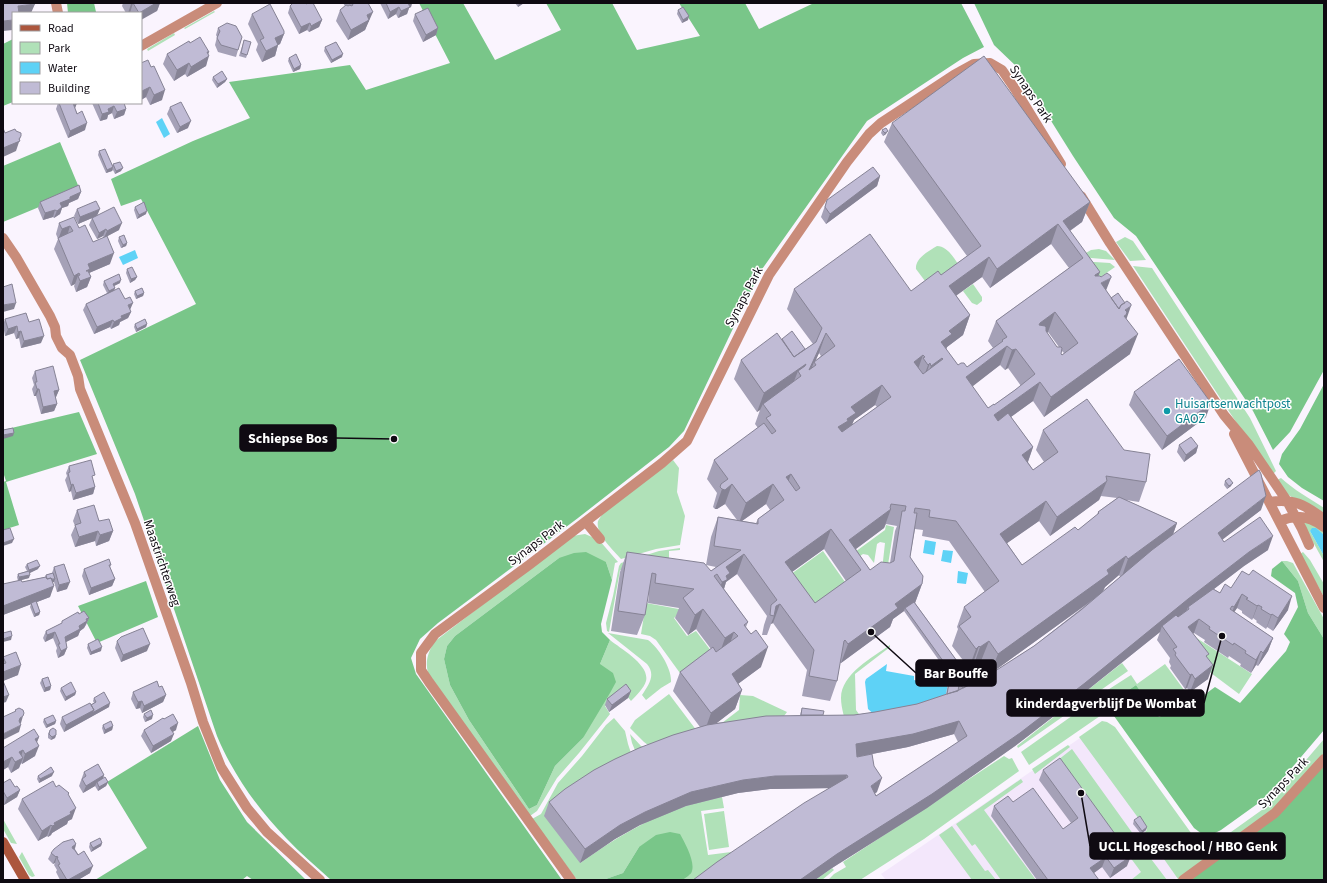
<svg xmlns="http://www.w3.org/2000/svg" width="1327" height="883" font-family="'Source Sans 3',sans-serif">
	<rect width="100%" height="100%" fill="#faf4fe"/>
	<path fill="#f3e7fb" d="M1102 723 1208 856 1173 880H886L881 874Z"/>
	<path fill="#b0e1b8" d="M214 11 215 12 185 29 184 28Z
		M174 33 175 35 148 51 147 49Z
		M1125 237 1133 241 1146 260 1130 261 1116 242Z
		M937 246C949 246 957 263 963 272L934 293 916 269C915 258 929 251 937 246Z
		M1099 249 1106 251 1115 260 1079 257 1091 250Z
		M1079 261 1110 263 1115 267 1089 285Z
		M1133 266 1152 268 1250 418 1276 471 1273 474 1240 428Z
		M973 284 982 297V301L977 305 972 303 963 291Z
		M673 460 679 468 677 492 685 516 680 545 656 549 621 559C614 551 595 534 598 521 599 519 602 515 603 513Z
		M1281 478C1294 490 1309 498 1324 508V514L1290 496 1286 493 1277 480Z
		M1302 522H1308L1324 532V535L1315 528 1310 531 1324 556V562Z
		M886 525 894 527 887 571 882 570 885 543 880 542 877 544 874 563 868 555 863 554 860 556 844 560 885 530Z
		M585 534 599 540 618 562 615 563 612 580 606 562 559 558 455 636 447 646 444 659 450 685 469 720 529 809 537 805 555 766 583 738 600 664 610 640C621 649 650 665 646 681 644 688 636 696 631 701L623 691 605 706 610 714 579 753 557 778 537 811 530 816 428 673C425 661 428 653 434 642L572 536Z
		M680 548V550L669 551V558L645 574 620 570 609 632 607 631 606 623 613 596 619 566 621 563 659 551Z
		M823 551 845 582 802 613 780 582Z
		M1303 552 1310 560 1324 584V597L1300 554Z
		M1282 561H1287L1293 563 1324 619V639L1308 613 1298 581Z
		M646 603 684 610 674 618 687 636 696 631 718 660 685 680 656 640 650 636 641 634Z
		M608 633 648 640C659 648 672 669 671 682L661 688 646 700 642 695C649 684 656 675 647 664Z
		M1192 635 1252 674 1239 694 1207 670Z
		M890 645V647L855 674 856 710 861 717 847 728C845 719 841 708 841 698 841 674 873 657 890 645Z
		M1122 663 1128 671 1018 748 1017 746Z
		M1165 664 1187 694 1159 716 1136 685 1120 696 1114 716 1102 700 1103 693 1131 675 1137 684Z
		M669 694 700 735 648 745 644 742 630 728 635 720Z
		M740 695 753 696 787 712 781 720 718 726 739 710Z
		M1093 701H1097L1102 709 1100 716 1029 765 1021 752Z
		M614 718 625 731 628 744 634 762 580 863C613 840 647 818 686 806 698 802 710 800 722 797L724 808 701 811 708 855 731 852 732 862 706 880H683L690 874 639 847 623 873 603 880H577L532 819 541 814 558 783 582 756 606 725Z
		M1102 721 1107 722 1115 727 1194 837 1200 841 1216 842 1224 837 1266 807 1324 739V753L1274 809 1178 879 1145 832 1147 830 1079 737Z
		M630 734 641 746 646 748 639 760 632 743Z
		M1068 745 1070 747 1035 774 1032 769Z
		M1072 749 1136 838 1123 847 1058 760Z
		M1004 756 1009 759 1012 758 1019 771 924 839 860 880H828L834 874 846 867 843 862Z
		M1021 779 1023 782 984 810 1036 880H1001L975 844 972 846 956 824Z
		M724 811 729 847 709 850 704 814Z
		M3 819 17 844 11 843 3 829Z
		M952 826 985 871 988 870 996 880H972L939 835Z
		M1139 843 1167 880H1131L1141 872 1127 853Z
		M22 852 35 876 32 877 29 875 19 857Z
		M832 868 834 870 822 880H815Z"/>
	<path fill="#79c689" d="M67 3H94L96 12 99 13H68Z
		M419 3H463L495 60 561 30 546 3H612L637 50 700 36 679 3H745L759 29 814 3H961L984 47 963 58 867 121 760 272 684 431 669 447 578 518 438 623 420 639 411 658 416 674 562 880H331C316 866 300 853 286 838 257 808 233 774 217 736L135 494 80 360 196 304 141 199 121 206 111 179 193 141 250 118 229 82 350 65 366 90 450 63Z
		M974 3H1324V370L1290 432 1273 450 1253 411 1136 236 1114 218 1073 156 1018 68 994 45Z
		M13 39V102L3 106V44Z
		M60 142 80 190 3 222V166Z
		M1324 384V501L1302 488 1288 477 1279 464 1282 454 1300 429Z
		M79 412 97 454 6 482 19 525 3 530V482L6 481 3 472V430Z
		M586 552 606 562 612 580 601 624 602 632 610 640 600 664 613 673 616 682 610 693 583 738 555 766 537 805 529 809 469 720 450 685 444 659 447 646 455 636 559 558 574 553Z
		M1282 561 1298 581 1308 613 1324 639V730L1284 777 1260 802 1221 830 1211 835 1202 834 1194 828 1114 716 1120 696 1136 685 1159 717 1176 709H1185L1215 687 1240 703 1286 651 1290 642 1284 634 1298 607 1295 593 1271 576 1272 569Z
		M146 581 158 617 97 643 78 606Z
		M198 726 220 780 247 822 306 880H253L247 876 242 880H95L147 848 107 782Z
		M1324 766V880H1191Z
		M670 832 680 834C685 843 695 861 692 871 691 875 686 877 683 880H603L623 873 639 847 656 835Z"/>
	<path fill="#5ed2f6" d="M162 118 170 134 164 138 156 122Z
		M135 250 138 258 123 265 119 257Z
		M1312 528H1316L1324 535V556L1310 531Z
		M925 540 936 542 934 555 923 553Z
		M943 550 953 551 951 563 941 561Z
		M958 571 968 573 966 584 957 583Z
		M887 664 886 671 914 676V680L939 685 940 680 948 682 945 702 878 718 868 709 865 682 866 679Z"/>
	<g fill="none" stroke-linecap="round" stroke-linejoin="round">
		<path stroke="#c98c7a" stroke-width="10" d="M56 3 58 13
			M141 46 217 3
			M1081 196 1110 243 1224 415 1249 445 1287 501 1302 529 1309 545
			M3 238 16 257 50 316 55 327 56 336 62 348 70 355 78 376 80 389 135 523 191 683 203 722 221 767 247 808 267 832 320 880
			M1234 434 1324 608
			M1269 502C1294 498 1305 505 1324 519
			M1280 521C1295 514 1310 516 1324 527
			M586 522 600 539
			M571 880 429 682 421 670V653L435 634 529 565 662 463 687 441 769 275 847 162 869 134 881 123 954 75 974 64 990 63 1002 70 1015 89 1061 164
			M1183 880 1275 813 1324 759"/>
		<path stroke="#ac563d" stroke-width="10" d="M3 842 25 880"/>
	</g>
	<path fill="#a5a1b7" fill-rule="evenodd" d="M123 3H160L157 11 141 13H126L122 6Z
		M343 3H368L369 22H368L365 30 348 40 336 21 340 10 345 6Z
		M380 3H412L411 7 409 8 407 14 398 18 396 14 388 19Z
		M515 3H524L518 7Z
		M306 4 322 20 319 27 309 32 307 30 299 34 288 13 290 6Z
		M678 10 688 20 682 23 677 14Z
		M252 14 284 34 280 44 278 45 275 56 262 62 256 50 258 44 248 24Z
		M415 14 438 28 436 35 423 42 413 21Z
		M218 28 238 50 236 57 218 52 215 45 217 37 216 35Z
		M244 40 247 55 246 58 239 56Z
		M190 43 208 54 206 66 187 77 185 74 174 81 163 64 167 54Z
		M325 47 342 57 331 63 324 51Z
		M289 58 301 65 300 69 293 72 288 61Z
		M141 63 162 100 150 105 146 97 141 100Z
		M213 77 227 79 225 82 217 88 212 80Z
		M58 103H77L75 108 85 130 68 138 56 109Z
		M92 103H124L126 109 124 115 114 119 112 113 108 115 107 119 100 121Z
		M170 107 188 128 177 133 167 114Z
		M892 123 1090 202 1082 222 1070 231 1098 276 1106 291 1126 319 1130 354 1044 417 1033 401 1011 417 1033 447 1028 462 1033 470 1044 462 1036 450 1043 430 1146 482 1139 502 1126 500 1177 523 1173 534 1261 510 1222 539 1224 542 1268 550 1244 566 1214 589 1220 593 1231 588 1288 610 1273 631 1267 627 1266 629 1256 622 1257 621 1253 618 1252 620 1242 613V611L1237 608 1234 612 1273 638 1268 651 1258 666 1256 665 1251 673 1240 666 1241 664 1229 656 1228 658 1204 642 1205 640 1194 633H1193L1207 658 1208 679 1190 692 1187 688 1185 689 1170 668 1171 666 1169 662 1170 658 1157 640 1160 632 1080 696 1015 746 927 808 832 868 815 880H693L829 788 770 789 738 793 686 806 640 825 615 839 580 863 544 816 549 802 700 727 673 691 680 672 711 649 696 629 688 635 675 618 679 608 648 603 649 594 648 593 645 615 637 635 611 631 620 572 627 552 711 571 716 567 706 565 711 537 718 517 737 520 725 504 717 509H715L713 507 717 493 707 479 714 460 758 428 755 424 760 410 757 412 734 379 741 360 782 339 805 349 813 344 787 309 794 289 911 291 941 275 967 256 884 142ZM1051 244 1069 268 996 321 988 341 993 348 967 367 958 365 946 350 947 347 963 335 970 315 956 295 982 277 990 288ZM1048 332 1059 347H1057L1047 333ZM1061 350 1064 353 1062 355 1061 354ZM819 353 821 356 815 361ZM1000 365 1005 370 1008 368 1021 386 994 405 988 408 972 386ZM875 405 877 407 851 426 854 420ZM1101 496 1117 498 1098 512 1097 515 1078 530 1022 565 1007 543 1039 521 1050 536 1099 500ZM766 504 770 510 758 519 756 523 742 521ZM886 524 897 526 895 531 890 563 870 570 856 549 884 528ZM915 529 923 530 922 536 949 541 985 592 964 607 957 627 958 629 952 646 969 668 972 666 973 667 981 661 990 674 1087 604 1034 646 992 673 973 683 915 603 922 584 910 557ZM824 549 846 581 815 603 792 572ZM737 574 767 616 764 625 762 635H767L771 624 773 623 807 670 802 696 830 701 837 681 840 663H841L890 627 893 619 904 611 950 676 949 679 946 695 917 704 875 712 854 715H823L802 708 800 715 716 723 735 709 742 690 738 684 761 667 746 627 748 622 724 589 726 582ZM1119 575 1120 577 1103 591 1105 587ZM954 734 958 742 876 796 875 793 877 792 857 757 908 747Z
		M882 130 886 134 883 136 881 133Z
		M99 151 113 166V164L121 171 115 174 113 170 112 171 106 173 98 155Z
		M880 176 877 186 826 224 821 217 827 200Z
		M81 192 78 199 69 203 68 206 62 208 60 214 54 218 53 217 43 220 38 208 40 202Z
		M135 207 146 214 137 219 134 210Z
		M77 209 97 215 119 230 105 237 110 264 89 273 91 277 87 287 76 292 74 286 75 284 71 286 54 249 58 239 56 234 59 223 79 228 93 242 104 238 103 236 97 239 89 225 92 218 78 224 74 216Z
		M119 237 127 243 126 246 121 248 118 241Z
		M127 269 137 277 135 280 130 283 126 273Z
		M104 281 120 283 114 286 115 288 114 290 131 312 128 318 120 322 119 325 111 329 110 327 94 334 83 310 86 304 107 293 103 285Z
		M135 291 144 293 143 296 136 299 134 294Z
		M5 319 29 322 41 343 21 348 19 338 16 339 14 333 5 336 3 325Z
		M135 324H147L146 327 136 332 134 327Z
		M35 371 59 390 56 397H55L57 404 54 411 41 414 36 396H34L32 389 34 385 32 378Z
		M1134 392 1206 417 1162 450 1129 405Z
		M1179 445 1198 446 1196 453 1184 462 1177 452Z
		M69 466 93 480 95 487 93 494 73 500 71 491 69 492 65 480 67 476 66 473Z
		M1225 481 1231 486 1227 489 1224 485Z
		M77 510 99 521 113 531 109 541 96 546 95 541 75 547 71 535 75 526 73 521Z
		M27 564 38 569 29 573V578L21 580 22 582 45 577 46 575 52 573 54 567 67 589 57 592 54 582H53L50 597 37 602 40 612 39 615 34 617 30 607 31 604 3 615V584L18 581 17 577 18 574 27 571 25 567Z
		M111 565 110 567 115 579 112 586 89 595 82 576 84 569Z
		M79 614 89 618 86 625 84 628 80 631 78 636 66 642 67 648 64 655 58 658 56 651 57 648 53 638 45 642 43 638 46 631 62 623V621Z
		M117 641 147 651 121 662 115 648Z
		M88 644 101 651 90 655 87 648Z
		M3 657 18 675 3 681Z
		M42 679 51 686 50 690 44 692 40 683Z
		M159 687 166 695 163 702 142 713 140 708 136 709 131 699 133 692Z
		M61 688 76 692 75 695 65 701 60 691Z
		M631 691 628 698 609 712 605 705 607 699Z
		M94 698 109 707 64 732 60 724 62 717 94 703 93 701Z
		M144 714 152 719 145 722 143 717Z
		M44 719 56 721 55 724 46 728 43 722Z
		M164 719 176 730 172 732 171 741 151 753 141 736 144 730Z
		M103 725 113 726 112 730 104 734 102 728Z
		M50 730 56 735 55 738 51 740 48 738V734Z
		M39 737 37 742 35 756 22 764 21 763 19 768 11 773 8 767 3 770V748Z
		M1043 770 1127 866 1110 878 1102 867 1094 873 1099 880H1037L991 816 994 806 1013 802 1063 829 1071 823 1039 780Z
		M84 772 104 775 103 778 108 782 106 786 98 791 95 786 83 793 79 786Z
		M38 776H52L39 783 37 779Z
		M3 783 20 790 17 797 4 805 3 802Z
		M56 787 69 793 68 795 72 819 68 821 67 824 52 833 51 835 48 837 47 836 38 841 18 809 22 799Z
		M1134 820 1146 830 1141 834 1133 824Z
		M90 843H102L101 846 91 852 89 847Z
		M76 844 75 849 90 873 78 880H60L56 872 57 870 54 865 55 863 53 864 48 859 51 853Z"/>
	<path fill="#868395" d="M133 3 130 13H128L131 4Z
		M156 3H160L157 11 141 20V13H139Z
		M407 3H412L411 7 409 8 407 14 398 18 401 11Z
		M519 3H524L518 7Z
		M35 4 31 13H15L18 6Z
		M399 7 396 14 388 19 390 12Z
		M373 12 365 30 348 40 351 30 367 15Z
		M689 16 688 20 682 23 683 20Z
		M13 20V30L3 31V21Z
		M322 20 319 27 309 32 311 26Z
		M310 23 307 30 299 34 301 27Z
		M438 28 436 35 423 42 426 35Z
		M284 34 280 44 272 48 275 38Z
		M278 45 275 56 262 62 266 51Z
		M207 52H209L207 57 209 56 206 66 187 77 191 67Z
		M343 54 342 57 331 63 332 60Z
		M189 63 185 74 174 81 177 70Z
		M301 65 300 69 293 72 294 69Z
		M227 79 225 82 217 88 218 84Z
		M150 87 146 97 141 100 142 91Z
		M165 90 162 100 150 105 154 95Z
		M73 103H77L75 108Z
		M114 106 112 113 108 115 107 119 100 121 102 114 108 109Z
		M126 109 124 115 114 119 117 112Z
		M191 121 188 128 177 133 180 127Z
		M87 123 85 130 68 138 70 131Z
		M888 131 886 134 883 136 885 133Z
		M21 136 16 151 3 157V148L19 139Z
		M113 167 112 171 106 173 107 170Z
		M123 168 121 171 115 174 116 171Z
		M880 176 877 186 826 224 830 214Z
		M81 192 78 199 69 203 68 206 62 208 60 214 54 218 60 203 70 197Z
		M1090 202 1082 222 1065 234 1063 221Z
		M100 209 97 216 78 224 80 217Z
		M55 210 53 217 43 220 45 213Z
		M147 211 146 214 137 219 139 215Z
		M122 223 119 230 104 238 107 231Z
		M1058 224 1051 244 990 288 997 269Z
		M70 226 67 236 58 240 62 229Z
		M106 229 103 236 97 239 99 233Z
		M127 243 126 246 121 248 123 245Z
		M114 253 110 264 89 273 91 277 87 287 76 292 80 281 88 264Z
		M989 257 982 277 942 306 949 286Z
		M1100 272 1092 292 1095 275Z
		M79 273 75 284 71 286 74 276Z
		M137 277 135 280 130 283 131 279Z
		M1111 278 1103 298 1101 283Z
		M121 280 120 283 112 287 113 284Z
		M115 288 114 291 107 294 109 291Z
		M144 293 143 296 136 299 137 296Z
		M16 303 14 309 3 312V305Z
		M133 303 130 310 128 305Z
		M1131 306 1124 326 1125 310Z
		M131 312 128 318 120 322 119 325 111 329 114 322 121 316Z
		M1055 312 1048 332 1032 343 1040 323Z
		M970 315 963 335 947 347 944 354 941 342 949 331Z
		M113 320 110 327 94 334 97 327Z
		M147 324 146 327 136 332 137 329Z
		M17 326 14 333 5 336 8 329Z
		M21 331 19 338 16 339 18 332Z
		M826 333 819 353 815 362H814L811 370H809Z
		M1138 334 1130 354 1044 417 1051 397Z
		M44 336 41 343 21 348 24 341Z
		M1007 346 1000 365 959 397 966 377Z
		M1016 349 1008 368 1005 370 1012 350Z
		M923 355 916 375 914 362Z
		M942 358 935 377 924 385 931 366Z
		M930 363 923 383 921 385 928 365Z
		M806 364 801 376 798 371 791 389 763 404 760 410 757 412 764 393Z
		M1040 382 1033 401 986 435 994 415Z
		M882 385 875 405 854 420 849 433 842 438 838 427 851 407Z
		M37 389H39L36 396H34Z
		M59 390 56 397 52 398 54 391Z
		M1211 403 1206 417 1162 450 1167 436Z
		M57 404 54 411 41 414 43 407Z
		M14 433 13 436 3 439V435Z
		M1198 446 1196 453 1184 462 1186 455Z
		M1033 447 1026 467 1022 455Z
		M791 474 784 493 786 477Z
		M1107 481 1099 500 1050 536 1057 517Z
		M1233 483 1231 486 1227 489 1229 486Z
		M73 484 71 491 69 492 71 485Z
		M732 484 725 504 717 509H715L722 489Z
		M773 484 766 504 739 523 746 503Z
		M95 487 93 494 73 500 76 493Z
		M1266 496 1261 510 1213 547 1218 533Z
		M1046 501 1039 521 993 553 1000 534Z
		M891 509 884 528 849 554V540Z
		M1177 523 1170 543 1121 579 1128 559Z
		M831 529 824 549 778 582 785 562Z
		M98 531 95 541 75 547 79 537Z
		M113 531 109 541 96 546 100 535Z
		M1273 536 1268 550 1244 566 1189 608 1188 607 1187 610 1164 629 1162 626 1160 632 1080 696 1015 746 927 808 832 868 815 880H800L1188 599 1249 552Z
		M14 539 12 543 3 546V543Z
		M744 554 737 574 726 582 723 592 715 601 722 582 726 567Z
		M1126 556 1119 575 1105 587 1102 593 990 674 998 654Z
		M40 566 38 569 28 574 29 570Z
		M30 575 29 578 18 581 19 577Z
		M55 579 54 582 46 584 47 581Z
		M115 579 112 586 89 595 91 588Z
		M70 582 67 589 57 592 59 585Z
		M922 584 915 603 905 608 904 611 893 619 890 627 841 663 848 644 895 604Z
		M54 586 50 597 3 615V606Z
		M1242 594 1237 608 1229 620 1234 607Z
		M1292 596 1288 610 1273 631 1278 618Z
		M780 604 773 623 771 624 774 616 776 606Z
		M1258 605 1253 618 1252 620 1257 606Z
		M703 609 696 629 688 635 695 615Z
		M40 612 39 615 34 617 35 614Z
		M1272 614 1267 627 1266 629 1271 615Z
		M89 618 84 628 80 631 78 636 62 644 65 637Z
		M1199 619 1194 633 1183 640 1188 627Z
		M55 632 53 638 45 642 47 635Z
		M734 632 727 652 718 658 725 638Z
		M12 636 11 640 3 642V639Z
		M1273 638 1268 651 1258 666 1263 653Z
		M989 641 981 661 973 667 980 647Z
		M150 644 147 651 121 662 123 655Z
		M979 646 972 666 969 668 976 649Z
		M102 647 101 651 90 655 91 652Z
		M768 647 761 667 724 694 732 674Z
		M67 648 64 655 58 658 61 651Z
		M1261 651 1256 665 1251 673 1256 660Z
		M21 665 18 675 3 681V672Z
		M1213 665 1208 679 1190 692 1195 679Z
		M1192 674 1187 688 1185 689 1190 675Z
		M51 686 50 690 44 692 45 688Z
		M742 690 735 709 704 733 711 713Z
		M631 691 628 698 609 712 612 705Z
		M76 692 75 695 65 701 66 697Z
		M9 695 6 702 3 703V697Z
		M166 695 163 702 142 713 144 706Z
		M142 701 140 708 136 709 138 702Z
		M110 703 109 707 64 732 66 725 94 710Z
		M153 715 152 719 145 722 147 718Z
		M23 716 21 723 17 725 20 718Z
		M56 721 55 724 46 728 47 725Z
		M959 721 954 734 908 747 851 758 856 744Z
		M178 723 176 730 168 735 170 728Z
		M21 725 19 732 3 740V734Z
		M113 726 112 730 104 734 105 730Z
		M174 734 171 741 151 753 153 746Z
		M56 735 55 738 51 740 52 737Z
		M39 737 35 747V739Z
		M39 746 35 756 22 764 25 754Z
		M23 750 20 760 23 758 19 768 11 773 19 752Z
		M12 757 8 767 3 770V762Z
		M54 772 52 776 39 783 40 779Z
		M104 775 102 782H97L95 786 83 793 86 786Z
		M847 775 842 788 770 789 738 793 686 806 640 825 615 839 580 863 585 849 620 825 645 812 691 792 743 780 775 776Z
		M882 778 877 792 866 799 871 786Z
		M108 782 106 786 98 791 99 787Z
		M20 790 17 797 4 805 7 798Z
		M76 808 72 819 68 821 67 824 52 833 51 835 48 837 52 826 54 823 70 812Z
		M51 825 47 836 38 841 42 831Z
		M1147 827 1146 830 1141 834 1142 831Z
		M102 843 101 846 91 852 93 848Z
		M76 844 74 851 72 847Z
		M57 856 55 863 53 864 56 857Z
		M1131 856 1127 866 1110 878 1114 868Z
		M1106 857 1102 867 1087 878 1090 868Z
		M93 866 90 873 78 880H68Z"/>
	<path fill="#c0bbd5" stroke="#868395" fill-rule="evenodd" d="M3 3H35V4L18 6 19 13H13V20L3 21Z
		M130 3H156L139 13 133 3 131 4Z
		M293 3H305L306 4 308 3H313L322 20 311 26 310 23 301 27 290 6Z
		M352 3H368L373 12 367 15 369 20 351 30 340 10 346 5 348 6 350 5 351 6 353 5Z
		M386 3H408L410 7 401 11 399 7 390 12Z
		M270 4 284 31V34L275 38 278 45 266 51 260 40 264 38 252 14Z
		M683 7 689 16 683 20 678 10Z
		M428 8 438 28 426 35 415 14Z
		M227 23 236 26 242 37 238 50 221 45 217 38 220 31 218 28Z
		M200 37 209 52H207L209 56 191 67 189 63 177 70 167 54 189 41 190 43Z
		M244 40 251 42 247 55 241 53Z
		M336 42 343 54 332 60 325 47Z
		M296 54 301 65 294 69 289 58Z
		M984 56 1090 202 1063 221 1100 272 1095 275V276H1100L1101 277 1107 273 1111 276V278L1101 283 1119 309 1121 305 1127 301 1131 304V306L1125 310 1127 312 1126 315 1124 316 1138 334 1051 397 1040 382 994 415 998 421 1008 413 1033 447 1022 455 1033 470 1058 452 1043 430 1087 399 1124 450 1150 454 1146 482 1106 476 1107 481 1057 517 1046 501 1000 534 1022 565 1075 527 1078 530 1099 513 1098 512 1119 497 1177 523 1128 559 1126 556 1107 570 1109 574 998 654 989 641 980 647 979 646 976 649 959 626 971 617 964 607 999 581 956 521 929 517 930 510 915 508 914 513H917L910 557 923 576 922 584 895 604 898 608 848 644 845 640 844 641 837 681 809 676 814 650 780 604 776 606 774 616 770 615 771 605 777 600 744 554 726 567 730 573 726 576 727 578V580L722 582 717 574 714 576 748 622 744 625 751 634 756 630 768 647 732 674 742 690 711 713 680 672 713 647 716 652 738 636 734 632 725 638 703 609 695 615 683 598 694 589 655 583 656 574 652 573 645 615 618 611 627 552 704 563 711 571 741 550 714 546 718 517 758 524V519L784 500 773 484 746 503 732 484 725 490 722 489 720 487 721 484 728 479 714 460 764 423 772 434 776 431 766 418 771 415 763 404 801 376 798 371 805 366 806 364 764 393 741 360 777 333 794 357 816 342 822 328 794 289 870 234 911 291 938 271 941 275 981 246 892 123ZM1058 224 1083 258 996 321 1007 337 1002 340 1003 341 967 367 964 363H961L958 365 941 342 952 334 949 331 970 315 949 286 989 257 997 269ZM1055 312 1078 343 1062 355 1061 354 1062 348 1061 347H1057L1046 331V327L1045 326 1039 325 1040 323ZM826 333 835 346 814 362 816 365 809 370ZM1007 346 1012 350 1016 349 1035 374 1015 390 994 405V404L988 408 966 377ZM923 355 925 357 923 358 928 365 930 363 931 366 942 358 943 359 923 374 914 362ZM882 385 891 397 842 432 838 427 848 421 847 419 856 413 851 407ZM791 474 800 488 796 491 786 477ZM891 504 906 506 905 511H902L894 561 890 563 881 562 870 570 849 540 891 509 890 508ZM831 529 861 570 815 603 785 562Z
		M148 60 151 67 154 66 165 90 154 95 150 87 142 91 141 90V63Z
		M222 71 227 79 218 84 213 77Z
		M181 102 191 121 180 127 170 107Z
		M59 103H74H73L77 114 82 111 87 123 70 131Z
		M98 103H124L126 109 117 112 114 106 108 109 109 112 102 114Z
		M3 128 5 133 15 129 16 131 21 133V136L19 139 20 141 3 148Z
		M886 128 888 131 885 133 882 130Z
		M105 149 113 167 107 170 99 151Z
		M120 162 123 168 116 171 113 164Z
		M873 167 880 176 830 214 825 207 827 200Z
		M79 185 81 192 70 197V199L60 203 62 207 57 211 55 210 45 213 40 202Z
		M96 201 100 209 80 217 77 209Z
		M144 202 147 211 139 215 135 207Z
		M114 207 122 223 107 231 106 229 99 233 92 218Z
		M74 217 79 228 85 225 93 242 107 236 114 253 88 264 90 269 86 271H88L91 277 80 281 78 276 80 275 79 273 74 276 58 238 73 231 70 226 62 229 59 223Z
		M124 235 127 243 123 245 119 237Z
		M132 267 137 277 131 279 127 269Z
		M119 274 121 280 113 284 115 288 109 291 104 281Z
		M12 284 16 303 3 305V287Z
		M119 288 125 299 130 297 133 303 128 305 131 312 121 316 122 318 114 322 113 320 97 327 86 304Z
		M142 288 144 293 137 296 135 291Z
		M1118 293 1125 303 1121 305 1119 309 1111 298Z
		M26 313 29 322 39 319 44 336 24 341 21 331 18 332 17 326 8 329 5 319Z
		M145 319 147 324 137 329 135 324Z
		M792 331 805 349 794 357 782 339Z
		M1179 359 1211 403 1167 436 1134 392Z
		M53 366 59 390 54 391 57 404 43 407 39 389H37L35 382H37L35 371Z
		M13 428 14 433 3 435V430Z
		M1191 437 1198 446 1186 455 1179 445Z
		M91 460 95 475 92 476 95 487 76 493 73 484 71 485 68 473 70 472 69 466Z
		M1259 470 1261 474 1266 496 1218 533 1224 542 1260 517 1273 536 1249 552 1188 599 1085 683 1020 733 932 794 837 854 800 880H693L717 862 804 803 848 777 847 775 775 776 743 780 691 792 645 812 620 825 585 849 549 802 565 789 594 770 615 759 639 748 673 735 707 725 766 716 854 715 875 712 917 704 959 690 992 673 1034 646 1081 610 1152 550ZM959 721 967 736 876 796 871 786 882 778 874 766 872 754 857 757 856 744 913 734Z
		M1229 478 1233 483 1229 486 1225 481Z
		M94 505 99 521 109 519 113 531 100 535 98 531 79 537 75 525 81 523 77 510Z
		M10 528 14 539 3 543V530Z
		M109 559 111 565H109L115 579 91 588 84 569Z
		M37 560 40 566 29 570 27 564Z
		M64 564 70 582 59 585 54 567Z
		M1253 570 1292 596 1278 618 1272 614 1271 615 1261 609 1262 607 1258 605 1257 606 1246 599 1248 598 1242 594 1234 607 1232 606 1230 609 1273 638 1263 653 1261 651 1256 660 1245 653 1246 651 1234 643 1233 645 1209 629 1210 627 1199 619 1188 627 1209 654 1206 656 1213 665 1195 679 1192 674 1190 675 1175 655 1176 653 1173 649 1177 647 1162 626 1176 615 1178 617 1189 609 1188 607 1213 589 1220 593 1225 584 1231 588 1242 571 1249 575Z
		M29 571 30 575 19 577 18 574Z
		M53 573 55 579H52L51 578 47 579 46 575Z
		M46 577 47 579 51 578 54 586 3 606V584L21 580 22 582Z
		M36 601 40 612 35 614 31 603Z
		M914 602 973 683 963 688 959 683 961 673 951 672 905 608Z
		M84 611 89 618 86 619 87 621 79 626 80 629 65 637 67 648 61 651 58 644H60L55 632 47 635 46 631 62 623V621L78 612 79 614Z
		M143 628 150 644 123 655 117 641 121 637Z
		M11 631 12 636 3 639V633Z
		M98 639 102 647 91 652 88 644Z
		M16 652 21 665 3 672V664L6 663 3 657Z
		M951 672 961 673 958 691 947 694Z
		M48 677 51 686 45 688 42 679Z
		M3 681 9 695 3 697Z
		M157 681 159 687 162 686 166 695 144 706 142 701 138 702 133 692Z
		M71 682 76 692 66 697 61 688Z
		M626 684 631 691 612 705 607 699Z
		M104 692 110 703 92 713 94 710 91 705 96 702 94 698Z
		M90 703 94 710 66 725 62 717Z
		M19 708 23 710 24 713 23 716 20 718 19 721 21 725 3 734V717L16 711 15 710Z
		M802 708 824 711 823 715H801Z
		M151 710 153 715 147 718 144 714Z
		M173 714 178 723 170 728 174 734 153 746 144 730 163 718 164 719Z
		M53 715 56 721 47 725 44 719Z
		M111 721 113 726 105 730 103 725Z
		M53 728 56 730V735L52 737 49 734 50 730Z
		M34 729 39 737 35 739 39 746 25 754 23 750 19 752 23 758 15 762 12 757 3 762V748Z
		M1060 758 1131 856 1114 868 1106 857 1090 868 1099 880H1048L994 806 1008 796 1013 802 1033 788 1063 829 1074 821 1078 818 1043 770Z
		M98 764 104 775 86 786 82 779 86 776 84 772Z
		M51 767 54 772 40 779 38 776Z
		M105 777 108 782 99 787 97 782Z
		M10 779 15 787 17 786 20 790 7 798 3 791V783Z
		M53 781 56 787 59 785 69 793 68 794 76 808 70 812 71 814 54 823 55 825 52 826 51 825 42 831 22 799Z
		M1140 816 1147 827 1142 831 1134 820Z
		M100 838 102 843 93 848 90 843Z
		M73 839 76 844 72 847 73 849H74L78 855 84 851 93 866 68 880H67L58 865 60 864 57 858H58L57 856 56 857 51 853 54 849 63 842Z"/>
	<circle fill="#0f9aa8" stroke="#fff" stroke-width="1.5" cx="1167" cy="411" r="4"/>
	<g text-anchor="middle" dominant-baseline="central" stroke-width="3" stroke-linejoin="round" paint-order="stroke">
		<g font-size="13" fill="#0f0a12" stroke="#fff">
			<text transform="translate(1031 94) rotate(56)">Synaps Park</text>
			<text transform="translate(744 297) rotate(-62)">Synaps Park</text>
			<text transform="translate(536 543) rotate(-37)">Synaps Park</text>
			<text transform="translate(162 563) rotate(71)">Maastrichterweg</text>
			<text transform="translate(1283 783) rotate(-46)">Synaps Park</text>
		</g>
		<g font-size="13" fill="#0d838f" stroke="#fff" text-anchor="start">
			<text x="1175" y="404">Huisartsenwachtpost<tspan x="1175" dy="15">GAOZ</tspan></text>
		</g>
	</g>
	<path fill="none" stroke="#0f0a12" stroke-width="1.5" d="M394 439L336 438M871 632L916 673M1222 636L1204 703M1081 793L1090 846"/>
	<g fill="#0f0a12" stroke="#fff" stroke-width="1.5">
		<circle cx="394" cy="439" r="4"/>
		<circle cx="871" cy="632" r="4"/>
		<circle cx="1222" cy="636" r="4"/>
		<circle cx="1081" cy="793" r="4"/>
	</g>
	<g fill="#0f0a12" stroke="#0f0a12" stroke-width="1.5">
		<rect x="240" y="425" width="96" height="26" rx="4"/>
		<rect x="916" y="660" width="80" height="26" rx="4"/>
		<rect x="1007" y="690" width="197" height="26" rx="4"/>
		<rect x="1090" y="833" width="195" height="26" rx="4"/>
	</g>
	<g font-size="14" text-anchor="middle" font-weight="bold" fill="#fff">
		<text x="288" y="443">Schiepse Bos</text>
		<text x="956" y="678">Bar Bouffe</text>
		<text x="1106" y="708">kinderdagverblijf De Wombat</text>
		<text x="1188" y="851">UCLL Hogeschool / HBO Genk</text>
	</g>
	<rect width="1327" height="883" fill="none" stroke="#0f0a12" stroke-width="8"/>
	<rect x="12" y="12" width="130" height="92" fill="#ffffff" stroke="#9f9da0"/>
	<rect x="20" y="25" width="20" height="6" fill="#ac563d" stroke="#9f9da0"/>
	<text x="48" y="32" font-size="12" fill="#0f0a12">Road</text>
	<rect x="20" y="42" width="20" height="12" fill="#b0e1b8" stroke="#9f9da0"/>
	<text x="48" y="52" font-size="12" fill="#0f0a12">Park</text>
	<rect x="20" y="62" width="20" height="12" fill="#5ed2f6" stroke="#9f9da0"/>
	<text x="48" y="72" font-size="12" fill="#0f0a12">Water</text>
	<rect x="20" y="82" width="20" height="12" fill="#c0bbd5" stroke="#9f9da0"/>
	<text x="48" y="92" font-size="12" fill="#0f0a12">Building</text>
</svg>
